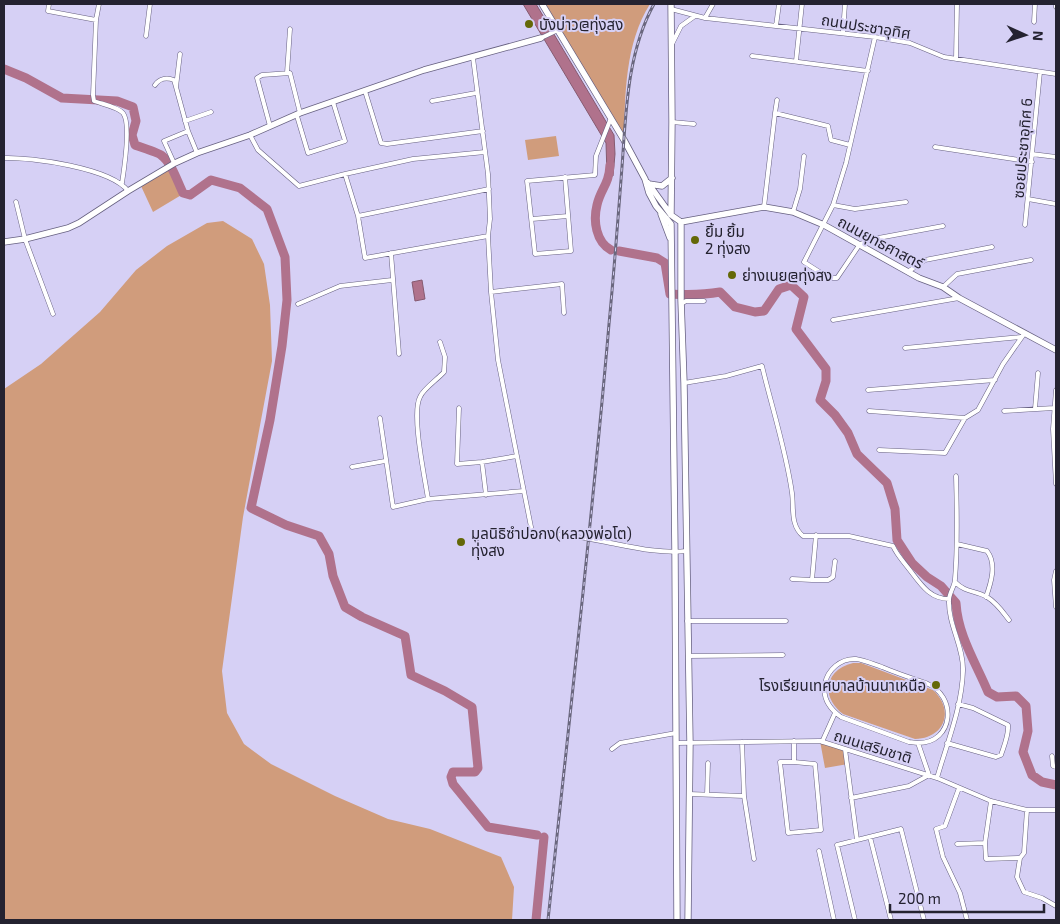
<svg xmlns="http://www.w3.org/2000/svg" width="1060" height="924" font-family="'Exo 2','Noto Sans Thai',sans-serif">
	<rect width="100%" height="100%" fill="#d6d0f5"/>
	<path fill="#d09c7c" d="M542 4H650C625 43 625 95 624 140Z
		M556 136 559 156 528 160 525 140Z
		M171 168 183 194 153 212 141 186Z
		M223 221 252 239 264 264 270 305 272 361 243 517 222 671 227 713 244 744 271 764 335 796 388 819 430 829 501 857 514 887 512 920H4V389L41 364 100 312 136 270 167 246 207 223Z
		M853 663H861L933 690C955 710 945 738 915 739L843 714C820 696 825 670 853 663Z
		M820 741 845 749 848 764 825 768Z"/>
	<path fill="#b0728c" stroke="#865a70" d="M523 4H536L614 135 615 154 613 176 607 175 606 143Z
		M422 280 425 299 415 301 412 282Z"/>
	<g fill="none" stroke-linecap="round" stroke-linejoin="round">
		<path stroke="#b0728c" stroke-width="9" d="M4 69 26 78 62 98 117 101 133 107 136 121 132 135 135 145C140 147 159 153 161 155 172 163 177 181 183 193L190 195 211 180 240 188 267 209 285 257 287 300 282 346 270 420 251 508 286 525 319 536 329 554 333 576 345 607 362 617 405 636 411 675 445 691 472 707 478 768 475 772H453L451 777 453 784 488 827 537 835
			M610 165C609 185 601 188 597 205 593 221 596 242 611 250
			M619 251 657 258 665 263 670 294C687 295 703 295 720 292L735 307 755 312 764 311 779 289 791 285 804 297 796 329 826 369V381L820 400 835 415 848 433 857 454 887 483 895 509 897 540 912 563 927 577 941 586 956 603C958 636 976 663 988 692L997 697 1016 696 1026 706 1028 731 1023 752 1032 775 1042 782 1056 785
			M536 920 544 837"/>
		<defs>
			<path id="street" d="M49 4 48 11 96 20 99 4
				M1056 4V7
				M671 9 705 18 875 37 910 43 944 57 1056 74
				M705 18 713 4
				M96 20 93 95 94 101C102 104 118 107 123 113 131 123 124 170 122 183
				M1034 22 1035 4
				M776 26 779 4
				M843 32 845 4
				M146 36 150 4
				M875 37 846 163 833 205 804 262 829 278H837L860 244 873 239 943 226
				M541 38 558 30
				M672 44 681 26 695 16
				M752 56 868 71
				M473 58 488 174 490 219 488 236 491 292 498 360 532 532C557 534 581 537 606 542 632 547 660 554 687 551
				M956 59 957 4
				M796 61 802 4
				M287 73 290 29
				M155 85C159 79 166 77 174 80L176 87 180 54
				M176 87 188 131 197 153
				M365 91 381 143 387 144 483 131
				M432 101 476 93
				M775 113 777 100
				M297 116 308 153 345 141 333 102
				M185 121 211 112
				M672 122 694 124
				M270 126 257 78 262 75 290 73 300 113
				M250 135 258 150 299 186 345 174 413 159 485 152
				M935 147 1032 162
				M1032 154 1056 157
				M4 158C31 157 111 168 128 191
				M174 163 164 141 188 131
				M345 174 358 216 365 258 488 236
				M565 177 571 251 535 254 527 181 595 175 596 156 611 118
				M1028 199 1056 204
				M16 202 25 239 53 314
				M833 205 855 209 906 202
				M764 207 775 113 828 126 831 140 850 145
				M793 212 800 189 804 156
				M358 216 489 189
				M532 219 568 216
				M1025 225 1040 72
				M391 253 399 354
				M909 271 925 260 992 247
				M943 287 957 274 1031 260
				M491 292 562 284 564 313
				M298 304 340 286 392 280
				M681 304 686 301H704
				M833 320 959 298
				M905 348 1021 337
				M684 383 726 376 762 366C772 408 786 450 792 493 794 508 790 525 803 536H849L893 546C897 555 903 561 909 569 920 583 929 599 949 599
				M868 390 995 380
				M1056 390 1053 429 1056 484
				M459 408 457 464 482 462 517 456
				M1035 409 1038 373
				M869 411 965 418
				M1004 411 1054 408
				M380 418 393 507 428 499 524 491
				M879 450 945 453 965 418 978 410 1003 364 1024 334
				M482 462 486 495
				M352 467 385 461
				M428 499C425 478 411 414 420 397 423 389 438 379 444 372L445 357 440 342
				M957 544 987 551C997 564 991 583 986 597
				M1056 571 1054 580 1056 607
				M792 579 812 580 816 535
				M812 580H828L833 577 835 561
				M955 582C966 593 975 590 987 597 997 603 1002 611 1009 620
				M687 621H786
				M688 656 783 655
				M794 741V762L815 764 821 830 788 833 780 762H794
				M742 742 744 796
				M822 742 835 713
				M676 743 820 741 937 778 991 801 1027 810H1056
				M947 743 996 757 1001 755C1004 746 1009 735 1008 725L973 708 958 704
				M612 749 620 743 676 733
				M845 749 857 840
				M1052 756 1053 766 1056 767
				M937 778C947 743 962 707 963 671 964 647 948 625 949 600 949 593 955 586 955 579 958 545 957 510 956 476
				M959 788 945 826 936 829 943 857 960 893 967 920
				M689 794 744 796 754 859
				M707 795 708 763
				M851 798 909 786 929 775 918 743C954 743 958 696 926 683 911 678 896 673 882 667 873 664 864 660 856 659 841 658 827 670 825 684 822 699 830 709 841 717L909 742 918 743
				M1027 810 1024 853 1020 858 1017 877 1024 892 1042 898 1056 906
				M870 837 891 920
				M985 843 986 859 1020 858
				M957 844 985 843 991 801
				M819 851 834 920
				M855 920 837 845 901 829 924 920"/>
			<path id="secondary" d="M542 4 624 140 645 179 649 193 656 206 671 224 675 553 677 920
				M671 4 672 122 671 215
				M648 183 671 215 681 222V300L684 383 690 743 688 920
				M649 184 662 186 672 178
				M661 214 670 238
				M681 222 764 207 793 212 824 225 919 278 943 287 959 298 1056 350
				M4 242 25 239 68 228 79 223 128 191 175 163 197 153 250 135 300 113 424 70 541 38"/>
		</defs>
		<use href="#street" stroke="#676181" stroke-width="5"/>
		<use href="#secondary" stroke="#676181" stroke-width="7"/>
		<use href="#street" stroke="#fff" stroke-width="4"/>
		<use href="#secondary" stroke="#fff" stroke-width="5.5"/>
		<defs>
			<path id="rail" d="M548 920C569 722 592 523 609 324 614 272 618 219 622 167 626 112 627 53 654 4"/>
		</defs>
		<use href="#rail" stroke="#6a677e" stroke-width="3"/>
		<use href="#rail" stroke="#d6d0f5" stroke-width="1" stroke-dasharray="4" stroke-linecap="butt"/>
	</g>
	<g fill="#646807" stroke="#d6d0f5" stroke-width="2">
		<circle cx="529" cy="24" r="5"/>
		<circle cx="695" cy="240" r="5"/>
		<circle cx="732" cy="275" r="5"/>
		<circle cx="461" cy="542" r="5"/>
		<circle cx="936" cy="685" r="5"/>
	</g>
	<g text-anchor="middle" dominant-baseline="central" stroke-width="4" stroke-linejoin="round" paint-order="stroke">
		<g font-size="15" fill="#242230" stroke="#d6d0f5" text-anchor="start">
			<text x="539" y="24">บังบ่าว@ทุ่งสง</text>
			<text x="705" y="231">ยิ้ม ยิ้ม<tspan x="705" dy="17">2 ทุ่งสง</tspan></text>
			<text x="742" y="275">ย่างเนย@ทุ่งสง</text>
			<text x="471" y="533">มูลนิธิซำปอกง(หลวงพ่อโต)<tspan x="471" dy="17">ทุ่งสง</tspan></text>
			<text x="926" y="685" text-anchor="end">โรงเรียนเทศบาลบ้านนาเหนือ</text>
		</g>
		<g font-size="15" fill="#242230" stroke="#d6d0f5">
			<text transform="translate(866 26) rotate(9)">ถนนประชาอุทิศ</text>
			<text transform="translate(1022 148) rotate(-85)">ซอยประชาอุทิศ 6</text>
			<text transform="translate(881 242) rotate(28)">ถนนยุทธศาสตร์</text>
			<text transform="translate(873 746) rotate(17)">ถนนเสริมชาติ</text>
		</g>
	</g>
	<rect width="1060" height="924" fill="none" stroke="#242230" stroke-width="10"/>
	<g transform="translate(1025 35) rotate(93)" stroke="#d6d0f5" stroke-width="4" paint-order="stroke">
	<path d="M0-4L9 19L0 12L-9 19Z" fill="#242230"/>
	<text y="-8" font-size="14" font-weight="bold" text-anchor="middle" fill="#242230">N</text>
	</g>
	<path d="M890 904v8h154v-8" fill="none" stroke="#242230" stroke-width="2.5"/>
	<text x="898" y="904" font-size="15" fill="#242230" stroke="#d6d0f5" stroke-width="4" paint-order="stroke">200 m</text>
</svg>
